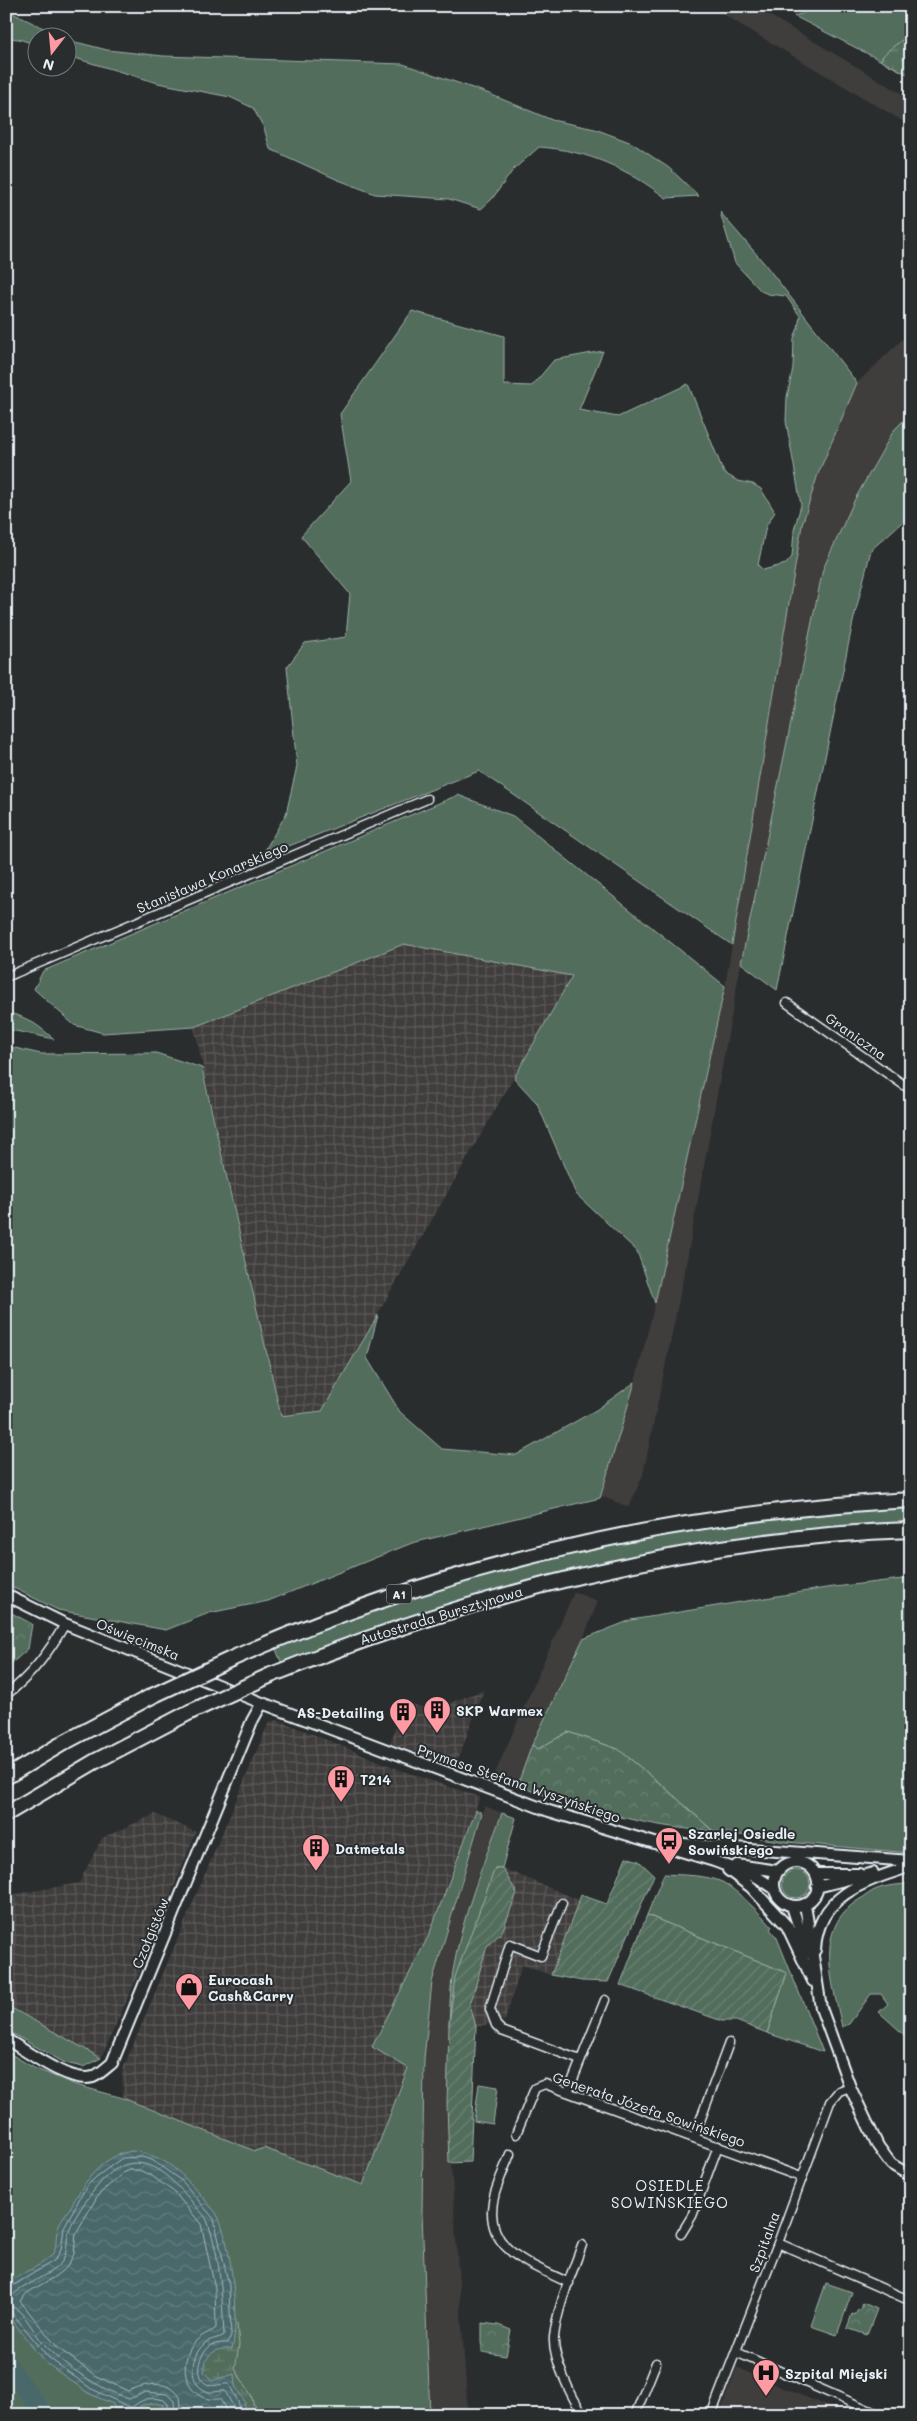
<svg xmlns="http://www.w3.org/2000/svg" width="917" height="2421" font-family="Mali,sans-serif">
	<defs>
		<pattern id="industrial-grid" width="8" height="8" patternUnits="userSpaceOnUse" patternTransform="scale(1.25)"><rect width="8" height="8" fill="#3f3c3c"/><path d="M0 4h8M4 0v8" fill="none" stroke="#5b5959"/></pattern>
		<pattern id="forest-crowns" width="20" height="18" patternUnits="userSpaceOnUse" patternTransform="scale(1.25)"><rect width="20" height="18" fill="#526d5b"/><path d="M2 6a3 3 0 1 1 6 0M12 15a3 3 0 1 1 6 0" fill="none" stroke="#6b8273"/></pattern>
		<pattern id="wetland-marsh" width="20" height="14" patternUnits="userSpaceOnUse" patternTransform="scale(1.25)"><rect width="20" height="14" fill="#526d5b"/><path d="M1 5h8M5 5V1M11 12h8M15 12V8" fill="none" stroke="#6b8273"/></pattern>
		<pattern id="garden-furrows" width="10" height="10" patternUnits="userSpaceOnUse" patternTransform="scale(1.25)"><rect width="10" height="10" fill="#526d5b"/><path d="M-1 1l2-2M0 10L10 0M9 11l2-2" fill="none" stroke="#6b8273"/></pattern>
		<pattern id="water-waves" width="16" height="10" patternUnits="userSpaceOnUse" patternTransform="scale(1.25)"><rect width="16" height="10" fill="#49676b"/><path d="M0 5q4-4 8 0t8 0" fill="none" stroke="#637d81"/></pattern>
	</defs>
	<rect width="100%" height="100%" fill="#2a2d2e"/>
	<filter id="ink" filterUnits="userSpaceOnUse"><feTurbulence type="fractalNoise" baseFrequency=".02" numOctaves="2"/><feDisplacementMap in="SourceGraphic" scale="10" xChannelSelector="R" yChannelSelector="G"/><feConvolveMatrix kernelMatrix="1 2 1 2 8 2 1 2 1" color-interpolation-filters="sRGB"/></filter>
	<g filter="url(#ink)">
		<path fill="#3f3c3c" d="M709 6H754L911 99V126Z
			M911 331V413L894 430 855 499 823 569 741 963 686 1265 643 1475 629 1507 600 1496 635 1382 655 1303 725 986 802 525 818 474 857 383Z
			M574 1592 598 1601 583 1639 532 1745 517 1786 493 1778Z
			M485 1806 502 1813 476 1881 453 1972 447 2104 468 2415H430L422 2213 424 2059 432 1982Z
			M737 2367 764 2380 849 2415H719Z"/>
		<path fill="url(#industrial-grid)" d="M404 944 572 976 322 1411 281 1416 194 1027Z
			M484 1690 455 1767 390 1743 406 1702 430 1710Z
			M278 1720 403 1771 480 1797 429 1935 372 2047 408 2068 363 2186 264 2148 255 2151 123 2098 122 2071 269 1722Z
			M155 1814 196 1832 143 1964 101 2058 6 2005V1900L10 1895 79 1883 102 1838Z
			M502 1868 579 1900 551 1975 522 1965 505 2020 476 2027 469 2005 487 1946 502 1932 517 1893Z"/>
		<path fill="#526d5b" stroke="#9dafaa" d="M826 6H911V76L794 16Z
			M6 10 62 37 38 38 37 45 19 39 6 38Z
			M68 40 107 50 163 56 403 64 487 93 552 120 595 129 632 143 669 168 699 196 666 198C628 169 587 150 539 147L513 170 492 199 481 209 449 199 375 194 336 179 270 149 264 128 253 108 230 97 158 83 68 56Z
			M720 212 764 263 857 383 818 474 802 525 732 945 479 771 261 857 286 814 297 766 287 667 305 643 346 637 350 594 301 536 351 481 340 414 412 311 504 336V385L532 386 554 360 603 351 579 410 618 417 688 384 724 473 738 481 753 484 761 489 775 512 766 526 758 565 763 570 786 564 792 557 794 530 801 505 786 421 787 397 793 368 794 338 798 328 800 316 786 296 768 294 761 291 735 263Z
			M911 413V514L871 550 853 622 777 990 741 963 823 569 855 499 894 430Z
			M458 795 513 816 725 986 655 1303 637 1251 576 1194 537 1103 514 1078 572 976 404 944 194 1027 103 1033 74 1025 34 989 43 971Z
			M6 1013C26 1015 40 1027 54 1039L6 1029Z
			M6 1046 41 1054 156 1053 202 1068 281 1416 322 1411 378 1315 367 1358 400 1412 442 1449 516 1455 596 1410 635 1382 600 1498 412 1543 268 1601 209 1613 166 1630 58 1610 6 1584Z
			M911 1507V1523C692 1534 486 1583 282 1664L275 1647C410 1594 549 1551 692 1529 765 1517 838 1512 911 1507Z
			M911 1578V1853L786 1842 713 1831 662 1785 618 1749 568 1732 538 1749 532 1745 583 1639 631 1620 826 1588Z
			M476 1810 482 1813 432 1982 424 2059 422 2213 430 2415H49L6 2353V2051L34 2068 76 2085 123 2098 255 2151 264 2148 363 2185 408 2068 372 2047 429 1935Z
			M502 1813 516 1818 502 1868H495L449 2025C450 2008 450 1989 453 1971 462 1917 483 1864 502 1813Z
			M782 1884a14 14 0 1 1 28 0a14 14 0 1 1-28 0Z
			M664 1874C681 1875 708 1875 722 1882 736 1889 762 1915 772 1927L770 1929 777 1938 823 2052 767 2033 787 1973 647 1915Z
			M911 1883V2041L879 2012 888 2004 881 1994H871L849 2024 842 2027C833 1983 812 1928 860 1899 866 1896 871 1891 877 1889 887 1885 900 1885 911 1883Z
			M6 2005 101 2058 83 2067 65 2063 6 2030Z
			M479 2084 498 2087 493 2124 474 2121Z
			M826 2283 852 2292 837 2335 811 2326Z
			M6 2369 38 2415H11L6 2408Z"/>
		<path fill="url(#forest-crowns)" stroke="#9dafaa" d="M6 1610 32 1624 28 1649 6 1668Z
			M568 1732 618 1749 662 1785 713 1831C646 1828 581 1807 517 1786L532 1745 538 1749Z
			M863 2303 877 2309 867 2335 847 2328 852 2314 855 2315 858 2310H861Z
			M482 2323 498 2325 511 2330 506 2356 482 2352Z"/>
		<path fill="url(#wetland-marsh)" stroke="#9dafaa" d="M911 31V76L880 60C890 45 900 45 911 31Z
			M227 2317 237 2324 239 2345 235 2369 251 2395 257 2415H237L185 2367Z"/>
		<path fill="url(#garden-furrows)" stroke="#9dafaa" d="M626 1857 639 1861 654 1875 608 1982 582 1981 551 1975 581 1895 607 1904Z
			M495 1868H502L517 1893 502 1932 487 1946 470 2005 476 2027 470 2162 449 2163 447 2104 449 2025 455 1977Z
			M647 1915 787 1973 767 2033 736 2021H722L620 1985Z"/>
		<path fill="url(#water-waves)" stroke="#899ea3" d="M133 2151C164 2154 185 2176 204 2199 208 2204 213 2208 216 2213 231 2237 240 2323 232 2349 215 2348 205 2353 204 2372L212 2381 234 2374 235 2386 245 2402 244 2415H163V2405L155 2403 140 2406 136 2415 123 2409H115L113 2404 88 2393 45 2362 34 2349 6 2312V2288C16 2272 37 2270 50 2257 58 2250 55 2241 57 2232 58 2223 65 2215 70 2208 84 2183 101 2155 133 2151Z"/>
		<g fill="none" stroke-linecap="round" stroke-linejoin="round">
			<path stroke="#a8bac0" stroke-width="1" d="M6 2290 55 2260 61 2250 64 2227 86 2187 96 2177 122 2158 142 2157 152 2160 183 2182 214 2219 229 2286 231 2336 228 2343C223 2343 216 2343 212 2345 199 2353 191 2378 209 2385 215 2387 222 2383 229 2384L239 2404V2415
				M6 2296 14 2294C25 2285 54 2272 61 2263 68 2253 66 2245 68 2234 70 2221 97 2184 108 2175 141 2146 170 2176 192 2202 197 2209 206 2215 208 2223 221 2259 222 2297 224 2335 219 2339 210 2338 204 2344 190 2356 187 2386 209 2392 214 2393 220 2390 225 2391L233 2406V2415
				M6 2305C22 2305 33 2332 43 2343 64 2366 100 2389 129 2399L146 2392 167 2394 174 2401 175 2415
				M6 2311 12 2313 49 2358 90 2388 131 2408C142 2399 150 2396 164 2400L168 2404V2415
				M182 2415 180 2397C168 2378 144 2384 128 2391L96 2376 58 2348 20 2301 27 2293 54 2277 67 2267 74 2254 76 2233 98 2195 123 2173 130 2170H139L152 2176 174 2192 201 2224 215 2288 216 2328C210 2333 202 2334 196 2341 180 2358 181 2388 204 2398 210 2400 215 2399 220 2399L225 2408V2415"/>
			<path stroke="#49676b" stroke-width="18" d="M6 2362 44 2415"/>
			<defs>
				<path id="street" d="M6 977 427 799
					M787 1003 911 1090
					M6 1695C32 1675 49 1652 65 1624
					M562 1903 541 1956 510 1944 490 2009 496 2025 502 2031 580 2060
					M568 2092 605 2000
					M516 2134 535 2088 545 2084 801 2177
					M694 2137 729 2043
					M510 2154C505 2167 499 2180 495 2193 479 2249 529 2263 569 2283
					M681 2234 692 2216 718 2146
					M778 2243 911 2301
					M582 2245C572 2273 557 2308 554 2337 552 2357 572 2399 584 2415
					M736 2352 880 2415
					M635 2415 656 2363
					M711 2415 778 2243 830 2102 839 2091 850 2087"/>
				<path id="secondary" d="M6 1595 65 1624 262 1703 549 1811 714 1861 757 1877 774 1888
					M670 1843 911 1861
					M774 1884a22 22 0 1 1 44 0a22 22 0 1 1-44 0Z
					M737 1865 778 1871
					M728 1870 751 1887 787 1926 813 1981
					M816 1874H859
					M817 1887 873 1873
					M805 1904 821 2008 850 2087 878 2146 891 2164 911 2176
					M792 1906 807 1953
					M815 1950C817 1895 865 1881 909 1867
					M6 2039C27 2051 70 2084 93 2077 100 2074 107 2067 112 2063L252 1721 262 1703"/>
				<path id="highway" d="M231 1659C449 1563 673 1512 911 1500
					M271 1675C477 1593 689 1538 911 1530
					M6 1777 65 1742 152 1696
					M6 1814 94 1762 190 1712"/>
			</defs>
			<use href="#street" stroke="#e8f1f8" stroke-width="11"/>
			<use href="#secondary" stroke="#e8f1f8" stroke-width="14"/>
			<use href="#highway" stroke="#e8f1f8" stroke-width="18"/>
			<use href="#street" stroke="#2a2d2e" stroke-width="8"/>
			<use href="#secondary" stroke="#2a2d2e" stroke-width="10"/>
			<use href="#highway" stroke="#2a2d2e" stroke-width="14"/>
			<defs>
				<path id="highway-bridge" d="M152 1696 231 1659
					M190 1712 271 1675"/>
			</defs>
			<use href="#highway-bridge" stroke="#e8f1f8" stroke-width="18" stroke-linecap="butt"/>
			<use href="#highway-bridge" stroke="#2a2d2e" stroke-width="14"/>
		</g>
	</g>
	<defs>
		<symbol id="building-pin" viewBox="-11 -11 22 30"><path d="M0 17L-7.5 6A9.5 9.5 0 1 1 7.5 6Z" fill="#ff9aa2" stroke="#2a2d2e"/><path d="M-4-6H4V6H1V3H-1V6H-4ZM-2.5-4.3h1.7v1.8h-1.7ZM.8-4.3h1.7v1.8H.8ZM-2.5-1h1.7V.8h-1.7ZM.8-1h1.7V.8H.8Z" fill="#111"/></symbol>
		<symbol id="bus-pin" viewBox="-11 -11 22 30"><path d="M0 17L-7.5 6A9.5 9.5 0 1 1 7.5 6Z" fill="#ff9aa2" stroke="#2a2d2e"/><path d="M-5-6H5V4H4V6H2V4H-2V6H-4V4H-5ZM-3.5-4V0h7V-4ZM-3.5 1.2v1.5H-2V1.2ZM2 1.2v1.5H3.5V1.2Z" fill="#111"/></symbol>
		<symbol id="shop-pin" viewBox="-11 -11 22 30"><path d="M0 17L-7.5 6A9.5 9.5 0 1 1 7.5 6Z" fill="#ff9aa2" stroke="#2a2d2e"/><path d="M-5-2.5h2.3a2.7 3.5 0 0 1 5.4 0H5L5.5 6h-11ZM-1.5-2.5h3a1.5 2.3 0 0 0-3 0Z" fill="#111"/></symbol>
		<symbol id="hospital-pin" viewBox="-11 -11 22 30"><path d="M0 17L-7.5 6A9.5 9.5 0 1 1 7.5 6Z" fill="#ff9aa2" stroke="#2a2d2e"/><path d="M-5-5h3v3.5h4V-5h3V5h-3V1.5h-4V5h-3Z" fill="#111"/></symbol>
	</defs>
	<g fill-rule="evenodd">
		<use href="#building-pin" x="421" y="1694" width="32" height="43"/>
		<use href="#building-pin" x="387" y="1696" width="32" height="43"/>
		<use href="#building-pin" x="325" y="1763" width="32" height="43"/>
		<use href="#bus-pin" x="653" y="1825" width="32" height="43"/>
		<use href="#building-pin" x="300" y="1832" width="32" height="43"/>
		<use href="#shop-pin" x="173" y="1971" width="32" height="43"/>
		<use href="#hospital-pin" x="750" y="2357" width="32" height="43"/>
	</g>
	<g text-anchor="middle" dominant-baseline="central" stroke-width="4" stroke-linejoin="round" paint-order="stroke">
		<rect fill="#2a2d2e" stroke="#afb6bb" stroke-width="1" x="386.5" y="1584.5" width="25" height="19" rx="4"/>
		<g font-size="12" font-weight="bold" fill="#e8f1f8">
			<text x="399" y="1594">A1</text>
		</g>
		<g font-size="14" fill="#e8f1f8" stroke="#2a2d2e">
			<text transform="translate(212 877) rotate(-23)">Stanisława Konarskiego</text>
			<text transform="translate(856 1036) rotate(35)">Graniczna</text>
			<text transform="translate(441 1615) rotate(-17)">Autostrada Bursztynowa</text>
			<text transform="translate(138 1639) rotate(22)">Oświęcimska</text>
			<text transform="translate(519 1783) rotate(19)">Prymasa Stefana Wyszyńskiego</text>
			<text transform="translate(150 1933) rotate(-68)">Czołgistów</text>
			<text transform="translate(649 2109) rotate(19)">Generała Józefa Sowińskiego</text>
			<text transform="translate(764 2242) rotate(-70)">Szpitalna</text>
		</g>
		<g font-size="14" font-weight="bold" fill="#e8f1f8" stroke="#2a2d2e" text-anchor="start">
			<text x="456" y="1710">SKP Warmex</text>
			<text x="384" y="1712" text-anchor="end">AS-Detailing</text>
			<text x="360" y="1779">T214</text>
			<text x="688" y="1833">Szarlej Osiedle<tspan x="688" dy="16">Sowińskiego</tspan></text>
			<text x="335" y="1848">Datmetals</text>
			<text x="208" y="1979">Eurocash<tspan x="208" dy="16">Cash&amp;Carry</tspan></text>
			<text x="785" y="2373">Szpital Miejski</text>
		</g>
		<g font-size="15" letter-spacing="1" fill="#e8f1f8" stroke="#2a2d2e">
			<text x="670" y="2185">OSIEDLE<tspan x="670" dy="17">SOWIŃSKIEGO</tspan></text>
		</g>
	</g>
	<rect width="917" height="2421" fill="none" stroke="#2a2d2e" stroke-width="25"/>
	<rect x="12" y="12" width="892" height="2396" fill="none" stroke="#e8f1f8" stroke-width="2" filter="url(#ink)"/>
	<g transform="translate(52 52) rotate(196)"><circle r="24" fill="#2a2d2e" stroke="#767b7f"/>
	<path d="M0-4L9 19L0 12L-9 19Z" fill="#ff9aa2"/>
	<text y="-8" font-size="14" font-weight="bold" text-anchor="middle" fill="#e8f1f8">N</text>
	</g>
</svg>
